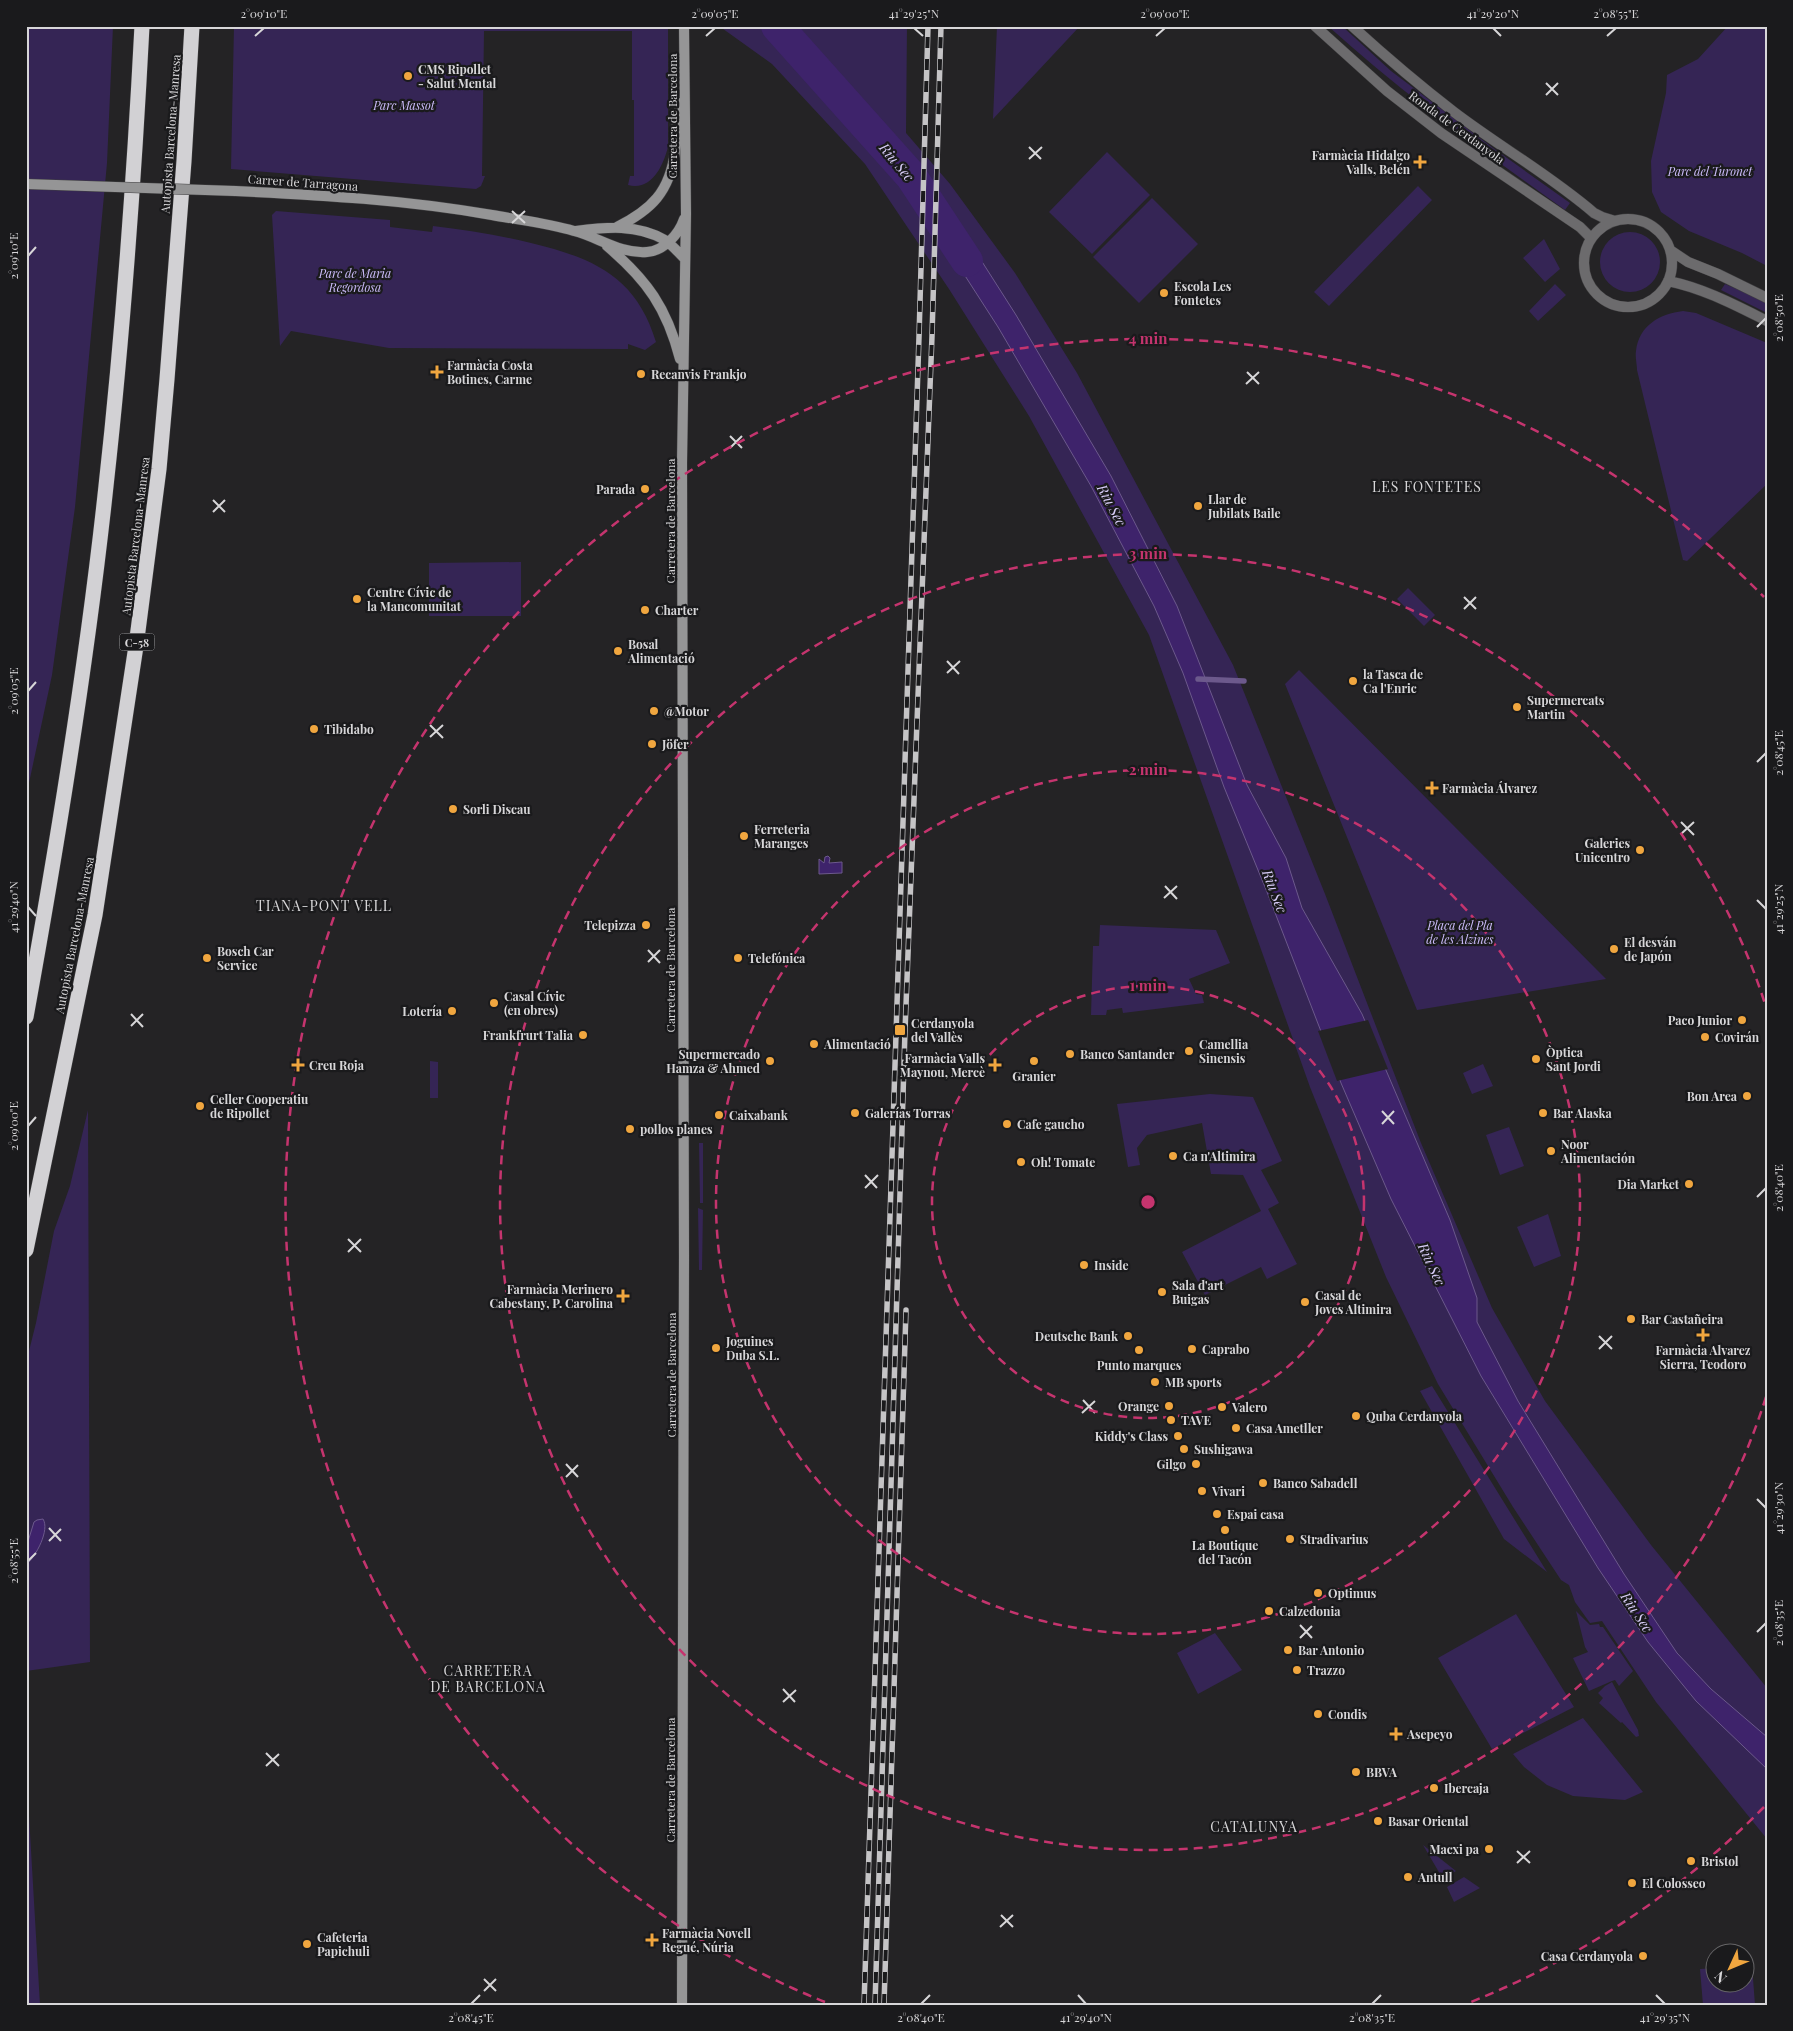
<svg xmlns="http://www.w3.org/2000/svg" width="1793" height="2031" font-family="'Playfair Display',serif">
	<rect width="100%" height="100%" fill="#242325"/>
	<path fill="#352555" d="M26 26H113L107 163 75 507 52 675 26 797Z
		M234 26H668V147C663 166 652 191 628 185L630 176H634V100H632V31H484L482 176H485L481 186 476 189 231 169Z
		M719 26H907L906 133 950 184 1015 273 1077 373 1233 665 1325 894 1421 1143 1492 1308 1545 1401 1651 1545 1767 1688V1839L1656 1702 1602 1621 1590 1623 1575 1602 1569 1585 1561 1580 1513 1507 1438 1384 1386 1277 1310 1087 1149 635 1029 416 949 289 865 164 772 64Z
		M997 26H1080L993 119Z
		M1328 26H1342L1391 71 1493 148 1570 203 1565 210C1484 152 1402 93 1328 26Z
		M1728 26H1767V266L1742 253 1689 231 1661 212 1652 192 1651 161 1666 93 1667 75 1698 59Z
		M1107 152 1150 195 1092 254 1049 212Z
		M1418 186 1432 200 1329 306 1314 292Z
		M1152 198 1198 244 1139 303 1093 257Z
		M276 211 390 220V227L432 232 433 226C466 230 499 235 531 243 593 258 636 276 656 342L645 350 628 344V349L389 348 291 331 280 346 272 215Z
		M1600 262a30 30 0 1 1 60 0a30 30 0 1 1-60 0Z
		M1544 239 1560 269 1545 282 1523 258Z
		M1555 284 1566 295 1538 321 1529 311Z
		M1725 284 1767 302V313L1721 290Z
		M1683 311 1696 313 1767 343V484L1687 561 1683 560 1637 370C1637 364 1635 357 1636 351 1639 325 1660 314 1683 311Z
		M521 562V616H429V563Z
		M1408 588 1435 615 1424 626 1397 599Z
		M1299 670 1606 979 1417 1010 1285 684Z
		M1100 925 1216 930 1230 963 1189 979 1196 994 1202 995 1204 1003 1123 1013 1122 1008 1107 1010 1106 1015H1091L1093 946H1099Z
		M430 1061 438 1062V1098H430Z
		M1483 1064 1493 1086 1472 1094 1463 1073Z
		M1210 1094 1253 1097 1282 1161 1261 1170 1279 1203 1268 1209 1297 1264 1267 1279 1261 1267 1205 1295 1182 1252 1261 1211 1243 1175 1211 1174 1202 1123 1147 1135 1137 1148 1140 1165 1128 1167 1117 1104Z
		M88 1110 90 1662 26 1671V1363L36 1323 54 1231 70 1186Z
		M1509 1127 1524 1166 1500 1175 1486 1135Z
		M699 1143H703V1203H700Z
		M698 1208 703 1210 702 1270H699Z
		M1548 1214 1561 1256 1534 1267 1517 1227Z
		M1432 1386 1547 1572 1504 1539 1420 1391Z
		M1576 1611 1590 1625 1599 1624 1600 1627H1603L1633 1671 1619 1686 1615 1680 1612 1681 1589 1691 1573 1658 1588 1652 1585 1647Z
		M1516 1614 1574 1707 1492 1749 1438 1658Z
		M1215 1633 1242 1670 1198 1694 1177 1653Z
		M1612 1682 1638 1730 1639 1736 1636 1737 1622 1722 1621 1723 1599 1703 1603 1698 1598 1693 1605 1686Z
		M1583 1718 1643 1792 1625 1800 1573 1796 1547 1785 1524 1767 1513 1754Z
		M26 1764 40 2005H26Z
		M1423 1845 1456 1871 1443 1879Z
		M1464 1877 1480 1888 1454 1902 1447 1887Z
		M1752 1965 1755 2005H1703L1700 1969 1715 1968 1716 1984H1746V1966Z"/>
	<path fill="#3e236b" stroke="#6c598c" d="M944 202 1016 315 1111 476 1177 606 1247 785 1286 858 1302 908 1362 1014 1450 1220 1477 1298V1322L1518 1401 1624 1574 1677 1653 1711 1689 1767 1737V1769L1696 1701 1648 1642 1598 1568 1481 1376 1391 1199 1341 1083 1267 892 1224 787 1183 673 1154 606 1091 486 998 327 942 240Z
		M828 856 830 858 829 863 842 862V873L819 874V859L824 863 825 857Z
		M43 1519C50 1530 36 1556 27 1564L26 1548 34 1522 37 1520Z"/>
	<path fill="#242325" d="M1368 1020 1388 1069 1337 1081 1318 1031Z"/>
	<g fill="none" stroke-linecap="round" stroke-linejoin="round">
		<path stroke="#6c598c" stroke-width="5.5" d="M1198 679 1244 681"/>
		<path stroke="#3e236b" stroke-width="32" d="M777 26 911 176 967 261"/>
		<defs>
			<path id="tertiary" d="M1315 26 1387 91 1441 133 1580 227 1591 238
				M1352 26C1385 56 1419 85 1454 112 1500 147 1550 175 1594 213L1602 217 1615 221
				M1584 263a44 44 0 1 1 88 0a44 44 0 1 1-88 0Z
				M1670 250 1688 262 1718 274 1767 298
				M1668 281C1703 288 1735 305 1767 321"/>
			<path id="secondary" d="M235 191C321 195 407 200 492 215 519 220 548 223 574 231 598 237 620 254 647 252 664 251 679 234 684 219
				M617 227C651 210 670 192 675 151 676 134 676 118 682 102
				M576 231C607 227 637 224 665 240 672 245 679 253 685 259
				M607 246C647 280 667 308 680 359
				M682 2005 684 1255 682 463 686 214 684 26"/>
			<path id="motorway" d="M26 1017C58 841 87 664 106 486 123 333 134 180 142 26
				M26 1250 95 915 136 646 159 469 167 379 184 161 192 26"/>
		</defs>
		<use href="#tertiary" stroke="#414042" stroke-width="11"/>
		<use href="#secondary" stroke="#414042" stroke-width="11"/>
		<use href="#motorway" stroke="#414042" stroke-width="16"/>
		<use href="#tertiary" stroke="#6c6b6d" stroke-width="10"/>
		<use href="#secondary" stroke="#959596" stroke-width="10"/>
		<use href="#motorway" stroke="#d2d1d4" stroke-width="15"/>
		<defs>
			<path id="rail" d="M864 2005 919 337 928 26
				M875 2005 905 1031 932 336 941 26
				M884 2005 906 1310"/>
		</defs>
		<use href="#rail" stroke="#c5c4c6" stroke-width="5.5"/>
		<use href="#rail" stroke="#1a1a1c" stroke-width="4" stroke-dasharray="11" stroke-linecap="butt"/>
		<defs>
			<path id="secondary-bridge" d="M26 184 235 191"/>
		</defs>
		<use href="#secondary-bridge" stroke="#414042" stroke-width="11" stroke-linecap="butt"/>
		<use href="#secondary-bridge" stroke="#959596" stroke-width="10"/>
	</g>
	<path fill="none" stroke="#d7d6d8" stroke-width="2" d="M914 28 923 36M1493 28 1501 36M255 36 264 28M706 36 715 28M1156 36 1165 28M1607 36 1616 28M1546 83 1558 95M1546 95 1558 83M1029 147 1041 159M1029 159 1042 147M512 211 525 223M512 223 525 211M28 256 36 247M1757 327 1766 318M1247 372 1259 384M1246 384 1259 372M730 436 742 448M730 448 742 436M213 500 225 512M213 512 225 500M1464 597 1476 609M1464 609 1476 597M947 661 959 674M947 673 960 661M28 691 36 682M430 725 443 738M430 737 443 725M1757 762 1766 753M1681 822 1694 835M1681 834 1694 822M1165 886 1177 899M1164 898 1177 886M1757 900 1766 909M28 907 36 916M648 950 660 963M648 962 660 950M131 1014 143 1027M131 1026 143 1014M1382 1111 1394 1124M1382 1124 1394 1111M28 1126 36 1117M865 1175 877 1188M865 1188 878 1175M1757 1197 1766 1188M348 1239 361 1252M348 1252 361 1239M1599 1336 1612 1349M1599 1349 1612 1336M1083 1400 1095 1413M1082 1413 1095 1401M566 1464 578 1477M566 1477 578 1465M1757 1499 1766 1508M49 1528 61 1541M49 1541 61 1529M28 1561 36 1553M1300 1625 1312 1638M1757 1632 1766 1623M1300 1638 1312 1626M783 1689 795 1702M783 1702 796 1690M266 1753 279 1766M266 1766 279 1754M1517 1851 1530 1863M1517 1863 1530 1851M1001 1915 1013 1927M1000 1927 1013 1915M484 1979 496 1991M484 1991 496 1979M1078 1995 1086 2004M1656 1995 1665 2004M471 2004 480 1995M921 2004 930 1995M1372 2004 1381 1995"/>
	<g fill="none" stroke="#c5346e" stroke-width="2.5" stroke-dasharray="9 6">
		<circle cx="1148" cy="1202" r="216"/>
		<circle cx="1148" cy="1202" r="432"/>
		<path d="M1766 1397A648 648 0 1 1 1766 1007"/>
		<path d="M1764 1807A863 863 0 0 1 1471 2002M825 2002A863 863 0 1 1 1764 597"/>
	</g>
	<g fill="#f0a63f" stroke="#1a1a1c" stroke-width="2">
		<circle cx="408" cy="76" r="5"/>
		<path d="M1417.5 154.5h5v5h5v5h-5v5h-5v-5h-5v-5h5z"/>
		<circle cx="1164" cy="293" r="5"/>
		<path d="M434.5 364.5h5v5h5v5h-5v5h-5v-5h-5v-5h5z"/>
		<circle cx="641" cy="374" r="5"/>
		<circle cx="645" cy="489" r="5"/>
		<circle cx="1198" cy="506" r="5"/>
		<circle cx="357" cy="599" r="5"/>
		<circle cx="645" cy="610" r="5"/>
		<circle cx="618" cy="651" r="5"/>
		<circle cx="1353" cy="681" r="5"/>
		<circle cx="1517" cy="707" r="5"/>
		<circle cx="654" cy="711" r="5"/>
		<circle cx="314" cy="729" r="5"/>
		<circle cx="652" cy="744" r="5"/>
		<path d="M1429.5 780.5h5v5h5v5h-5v5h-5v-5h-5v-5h5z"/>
		<circle cx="453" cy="809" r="5"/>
		<circle cx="744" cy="836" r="5"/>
		<circle cx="1640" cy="850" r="5"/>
		<circle cx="646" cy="925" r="5"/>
		<circle cx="1614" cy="949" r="5"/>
		<circle cx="207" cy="958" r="5"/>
		<circle cx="738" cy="958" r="5"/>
		<circle cx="494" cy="1003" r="5"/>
		<circle cx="452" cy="1011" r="5"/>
		<circle cx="1742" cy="1020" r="5"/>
		<rect x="894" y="1024" width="12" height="12" rx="2.5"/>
		<circle cx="583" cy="1035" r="5"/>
		<circle cx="1705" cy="1037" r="5"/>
		<circle cx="814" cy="1044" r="5"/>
		<circle cx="1189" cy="1051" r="5"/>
		<circle cx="1070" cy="1054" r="5"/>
		<circle cx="1536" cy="1059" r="5"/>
		<circle cx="770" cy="1061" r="5"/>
		<circle cx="1034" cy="1061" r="5"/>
		<path d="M295.5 1057.5h5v5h5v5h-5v5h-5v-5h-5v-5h5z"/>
		<path d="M992.5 1057.5h5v5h5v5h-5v5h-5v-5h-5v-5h5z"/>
		<circle cx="1747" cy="1096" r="5"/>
		<circle cx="200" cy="1106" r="5"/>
		<circle cx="855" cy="1113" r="5"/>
		<circle cx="1543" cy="1113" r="5"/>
		<circle cx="719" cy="1115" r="5"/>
		<circle cx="1007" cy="1124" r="5"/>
		<circle cx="630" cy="1129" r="5"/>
		<circle cx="1551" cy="1151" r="5"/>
		<circle cx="1173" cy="1156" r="5"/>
		<circle cx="1021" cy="1162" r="5"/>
		<circle cx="1689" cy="1184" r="5"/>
		<circle cx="1084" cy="1265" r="5"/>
		<circle cx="1162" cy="1292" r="5"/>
		<path d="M620.5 1288.5h5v5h5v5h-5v5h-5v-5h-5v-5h5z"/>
		<circle cx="1305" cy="1302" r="5"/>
		<circle cx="1631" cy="1319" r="5"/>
		<path d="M1700.5 1327.5h5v5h5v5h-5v5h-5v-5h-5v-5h5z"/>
		<circle cx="1128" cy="1336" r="5"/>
		<circle cx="716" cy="1348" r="5"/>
		<circle cx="1192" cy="1349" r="5"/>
		<circle cx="1139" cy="1350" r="5"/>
		<circle cx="1155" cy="1382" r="5"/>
		<circle cx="1169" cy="1406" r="5"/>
		<circle cx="1222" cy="1407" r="5"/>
		<circle cx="1356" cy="1416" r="5"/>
		<circle cx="1171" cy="1420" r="5"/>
		<circle cx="1236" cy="1428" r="5"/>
		<circle cx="1178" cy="1436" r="5"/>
		<circle cx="1184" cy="1449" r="5"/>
		<circle cx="1196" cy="1464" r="5"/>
		<circle cx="1263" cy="1483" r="5"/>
		<circle cx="1202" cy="1491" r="5"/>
		<circle cx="1217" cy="1514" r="5"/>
		<circle cx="1225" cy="1530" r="5"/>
		<circle cx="1290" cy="1539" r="5"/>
		<circle cx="1318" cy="1593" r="5"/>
		<circle cx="1269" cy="1611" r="5"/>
		<circle cx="1288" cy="1650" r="5"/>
		<circle cx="1297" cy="1670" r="5"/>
		<circle cx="1318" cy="1714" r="5"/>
		<path d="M1393.5 1726.5h5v5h5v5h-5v5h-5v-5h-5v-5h5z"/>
		<circle cx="1356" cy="1772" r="5"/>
		<circle cx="1434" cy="1788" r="5"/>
		<circle cx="1378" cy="1821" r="5"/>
		<circle cx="1489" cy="1849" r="5"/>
		<circle cx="1691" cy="1861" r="5"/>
		<circle cx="1408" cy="1877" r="5"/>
		<circle cx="1632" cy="1883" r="5"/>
		<path d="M649.5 1932.5h5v5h5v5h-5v5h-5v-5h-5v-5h5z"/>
		<circle cx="307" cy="1944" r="5"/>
		<circle cx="1643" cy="1956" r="5"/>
	</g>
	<g text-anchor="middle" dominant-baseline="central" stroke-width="4.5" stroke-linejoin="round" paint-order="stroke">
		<rect fill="#1a1a1c" stroke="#9e9ea0" stroke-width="1" x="119.5" y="633.5" width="35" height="17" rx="4"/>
		<g font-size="11" font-weight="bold" fill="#d7d6d8">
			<text x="137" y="642">C-58</text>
		</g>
		<g font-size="12" font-weight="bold" fill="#d7d6d8" stroke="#1a1a1c" text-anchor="start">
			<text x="418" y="69">CMS Ripollet<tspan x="418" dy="14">- Salut Mental</tspan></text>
			<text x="1410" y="155" text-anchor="end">Farmàcia Hidalgo<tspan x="1410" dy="14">Valls, Belén</tspan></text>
			<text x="1174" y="286">Escola Les<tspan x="1174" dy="14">Fontetes</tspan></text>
			<text x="447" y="365">Farmàcia Costa<tspan x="447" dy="14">Botines, Carme</tspan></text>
			<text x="651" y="374">Recanvis Frankjo</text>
			<text x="635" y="489" text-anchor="end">Parada</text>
			<text x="1208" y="499">Llar de<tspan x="1208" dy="14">Jubilats Baile</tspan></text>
			<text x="367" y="592">Centre Cívic de<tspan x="367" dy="14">la Mancomunitat</tspan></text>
			<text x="655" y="610">Charter</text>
			<text x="628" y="644">Bosal<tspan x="628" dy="14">Alimentació</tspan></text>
			<text x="1363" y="674">la Tasca de<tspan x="1363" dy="14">Ca l'Enric</tspan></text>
			<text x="1527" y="700">Supermercats<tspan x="1527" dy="14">Martin</tspan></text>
			<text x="664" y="711">@Motor</text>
			<text x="324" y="729">Tibidabo</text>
			<text x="662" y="744">Jöfer</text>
			<text x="1442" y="788">Farmàcia Álvarez</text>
			<text x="463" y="809">Sorli Discau</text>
			<text x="754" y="829">Ferreteria<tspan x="754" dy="14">Maranges</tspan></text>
			<text x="1630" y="843" text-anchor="end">Galeries<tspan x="1630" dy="14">Unicentro</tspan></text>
			<text x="636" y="925" text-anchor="end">Telepizza</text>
			<text x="1624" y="942">El desván<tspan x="1624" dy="14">de Japón</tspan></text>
			<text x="217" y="951">Bosch Car<tspan x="217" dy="14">Service</tspan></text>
			<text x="748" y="958">Telefónica</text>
			<text x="504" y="996">Casal Cívic<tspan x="504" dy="14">(en obres)</tspan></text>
			<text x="442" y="1011" text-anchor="end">Lotería</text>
			<text x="1732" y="1020" text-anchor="end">Paco Junior</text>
			<text x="911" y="1023">Cerdanyola<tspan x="911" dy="14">del Vallès</tspan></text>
			<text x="573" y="1035" text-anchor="end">Frankfrurt Talia</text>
			<text x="1715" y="1037">Covirán</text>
			<text x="824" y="1044">Alimentació</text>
			<text x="1199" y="1044">Camellia<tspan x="1199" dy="14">Sinensis</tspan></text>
			<text x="1546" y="1052">Òptica<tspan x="1546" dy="14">Sant Jordi</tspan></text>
			<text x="760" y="1054" text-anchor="end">Supermercado<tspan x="760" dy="14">Hamza &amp; Ahmed</tspan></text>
			<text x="1080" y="1054">Banco Santander</text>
			<text x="985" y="1058" text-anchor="end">Farmàcia Valls<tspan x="985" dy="14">Maynou, Mercè</tspan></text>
			<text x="309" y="1065">Creu Roja</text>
			<text x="1034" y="1076" text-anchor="middle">Granier</text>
			<text x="1737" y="1096" text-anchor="end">Bon Area</text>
			<text x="210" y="1099">Celler Cooperatiu<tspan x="210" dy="14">de Ripollet</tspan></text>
			<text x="865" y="1113">Galerías Torras</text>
			<text x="1553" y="1113">Bar Alaska</text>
			<text x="729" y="1115">Caixabank</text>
			<text x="1017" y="1124">Cafe gaucho</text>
			<text x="640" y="1129">pollos planes</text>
			<text x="1561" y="1144">Noor<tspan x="1561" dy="14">Alimentación</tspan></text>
			<text x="1183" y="1156">Ca n'Altimira</text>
			<text x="1031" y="1162">Oh! Tomate</text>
			<text x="1679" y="1184" text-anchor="end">Dia Market</text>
			<text x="1094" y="1265">Inside</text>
			<text x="1172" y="1285">Sala d'art<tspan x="1172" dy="14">Buigas</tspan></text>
			<text x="613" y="1289" text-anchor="end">Farmàcia Merinero<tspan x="613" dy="14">Cabestany, P. Carolina</tspan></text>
			<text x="1315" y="1295">Casal de<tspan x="1315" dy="14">Joves Altimira</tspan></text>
			<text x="1641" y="1319">Bar Castañeira</text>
			<text x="1118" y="1336" text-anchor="end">Deutsche Bank</text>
			<text x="726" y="1341">Joguines<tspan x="726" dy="14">Duba S.L.</tspan></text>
			<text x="1202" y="1349">Caprabo</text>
			<text x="1703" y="1350" text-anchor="middle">Farmàcia Alvarez<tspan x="1703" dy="14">Sierra, Teodoro</tspan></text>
			<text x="1139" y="1365" text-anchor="middle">Punto marques</text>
			<text x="1165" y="1382">MB sports</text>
			<text x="1159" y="1406" text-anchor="end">Orange</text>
			<text x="1232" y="1407">Valero</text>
			<text x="1366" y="1416">Quba Cerdanyola</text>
			<text x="1181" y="1420">TAVE</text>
			<text x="1246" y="1428">Casa Ametller</text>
			<text x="1168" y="1436" text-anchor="end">Kiddy's Class</text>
			<text x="1194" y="1449">Sushigawa</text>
			<text x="1186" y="1464" text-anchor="end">Gilgo</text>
			<text x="1273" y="1483">Banco Sabadell</text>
			<text x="1212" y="1491">Vivari</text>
			<text x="1227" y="1514">Espai casa</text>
			<text x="1300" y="1539">Stradivarius</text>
			<text x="1225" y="1545" text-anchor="middle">La Boutique<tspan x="1225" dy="14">del Tacón</tspan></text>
			<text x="1328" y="1593">Optimus</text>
			<text x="1279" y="1611">Calzedonia</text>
			<text x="1298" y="1650">Bar Antonio</text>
			<text x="1307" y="1670">Trazzo</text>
			<text x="1328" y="1714">Condis</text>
			<text x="1407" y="1734">Asepeyo</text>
			<text x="1366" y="1772">BBVA</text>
			<text x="1444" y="1788">Ibercaja</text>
			<text x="1388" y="1821">Basar Oriental</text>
			<text x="1479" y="1849" text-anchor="end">Macxi pa</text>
			<text x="1701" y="1861">Bristol</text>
			<text x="1418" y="1877">Antull</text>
			<text x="1642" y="1883">El Colosseo</text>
			<text x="662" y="1933">Farmàcia Novell<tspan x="662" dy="14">Regué, Núria</tspan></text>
			<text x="317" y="1937">Cafeteria<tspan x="317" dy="14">Papichuli</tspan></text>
			<text x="1633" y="1956" text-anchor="end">Casa Cerdanyola</text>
		</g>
		<g font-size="12" font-style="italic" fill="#ccbcfb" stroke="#1a1a1c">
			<text x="404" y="105">Parc Massot</text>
			<text x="1710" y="171">Parc del Turonet</text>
			<text x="355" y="273">Parc de Maria<tspan x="355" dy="14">Regordosa</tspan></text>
			<text x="1460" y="925">Plaça del Pla<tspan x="1460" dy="14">de les Alzines</tspan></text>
		</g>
		<g font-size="12" fill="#d7d6d8" stroke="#1a1a1c">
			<text transform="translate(672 116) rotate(-90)">Carretera de Barcelona</text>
			<text transform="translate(1457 127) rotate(36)">Ronda de Cerdanyola</text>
			<text transform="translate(170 134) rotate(-86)">Autopista Barcelona-Manresa</text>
			<text transform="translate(303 182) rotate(4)">Carrer de Tarragona</text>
			<text transform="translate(670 521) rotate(-90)">Carretera de Barcelona</text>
			<text transform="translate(135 536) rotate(-83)">Autopista Barcelona-Manresa</text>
			<text transform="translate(74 935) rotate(-79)">Autopista Barcelona-Manresa</text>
			<text transform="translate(670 970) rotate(-90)">Carretera de Barcelona</text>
			<text transform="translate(671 1375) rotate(-90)">Carretera de Barcelona</text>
			<text transform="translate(670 1780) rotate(-90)">Carretera de Barcelona</text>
		</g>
		<g font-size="14" font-style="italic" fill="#d7ccf7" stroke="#1a1a1c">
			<text transform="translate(897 162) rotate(50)">Riu Sec</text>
			<text transform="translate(1112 505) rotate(62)">Riu Sec</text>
			<text transform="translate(1275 891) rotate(69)">Riu Sec</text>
			<text transform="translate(1432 1264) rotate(65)">Riu Sec</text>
			<text transform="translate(1637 1612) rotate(56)">Riu Sec</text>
		</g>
		<g font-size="14" letter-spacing="1" fill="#d7d6d8" stroke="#1a1a1c">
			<text x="1427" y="486">LES FONTETES</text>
			<text x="324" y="905">TIANA-PONT VELL</text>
			<text x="488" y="1670">CARRETERA<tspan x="488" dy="16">DE BARCELONA</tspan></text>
			<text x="1254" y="1826">CATALUNYA</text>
		</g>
	</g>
	<circle cx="1148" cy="1202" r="8" fill="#c5346e" stroke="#1a1a1c" stroke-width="2.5"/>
	<g font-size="15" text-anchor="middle" font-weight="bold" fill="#c5346e" stroke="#1a1a1c" stroke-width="4.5" stroke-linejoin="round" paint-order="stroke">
		<text x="1148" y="344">4 min</text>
		<text x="1148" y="559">3 min</text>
		<text x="1148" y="775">2 min</text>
		<text x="1148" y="991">1 min</text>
	</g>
	<rect width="1793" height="2031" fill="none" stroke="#1a1a1c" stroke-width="55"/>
	<g transform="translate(1730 1968) rotate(226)"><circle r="24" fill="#1a1a1c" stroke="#666567"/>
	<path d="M0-4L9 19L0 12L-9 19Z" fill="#f0a63f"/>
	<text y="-8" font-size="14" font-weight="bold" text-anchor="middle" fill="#d7d6d8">N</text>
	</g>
	<rect x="28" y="28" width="1738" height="1976" fill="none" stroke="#d7d6d8" stroke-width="2"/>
	<g font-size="12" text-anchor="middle" fill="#d7d6d8">
		<text x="264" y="18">2°09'10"E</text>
		<text x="715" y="18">2°09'05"E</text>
		<text x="914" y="18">41°29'25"N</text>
		<text x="1165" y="18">2°09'00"E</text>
		<text x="1493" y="18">41°29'20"N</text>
		<text x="1616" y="18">2°08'55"E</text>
		<text transform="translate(14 256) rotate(-90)" y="4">2°09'10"E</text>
		<text transform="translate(1779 318) rotate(-90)" y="4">2°08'50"E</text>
		<text transform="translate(14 691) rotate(-90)" y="4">2°09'05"E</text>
		<text transform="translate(1779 753) rotate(-90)" y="4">2°08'45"E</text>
		<text transform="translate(14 907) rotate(-90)" y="4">41°29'40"N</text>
		<text transform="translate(1779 909) rotate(-90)" y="4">41°29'25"N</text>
		<text transform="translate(14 1126) rotate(-90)" y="4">2°09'00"E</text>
		<text transform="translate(1779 1188) rotate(-90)" y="4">2°08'40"E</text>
		<text transform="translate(1779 1508) rotate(-90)" y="4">41°29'30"N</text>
		<text transform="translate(14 1561) rotate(-90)" y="4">2°08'55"E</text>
		<text transform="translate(1779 1623) rotate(-90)" y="4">2°08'35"E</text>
		<text x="471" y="2022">2°08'45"E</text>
		<text x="921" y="2022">2°08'40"E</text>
		<text x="1086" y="2022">41°29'40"N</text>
		<text x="1372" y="2022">2°08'35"E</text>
		<text x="1665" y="2022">41°29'35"N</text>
	</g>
</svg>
